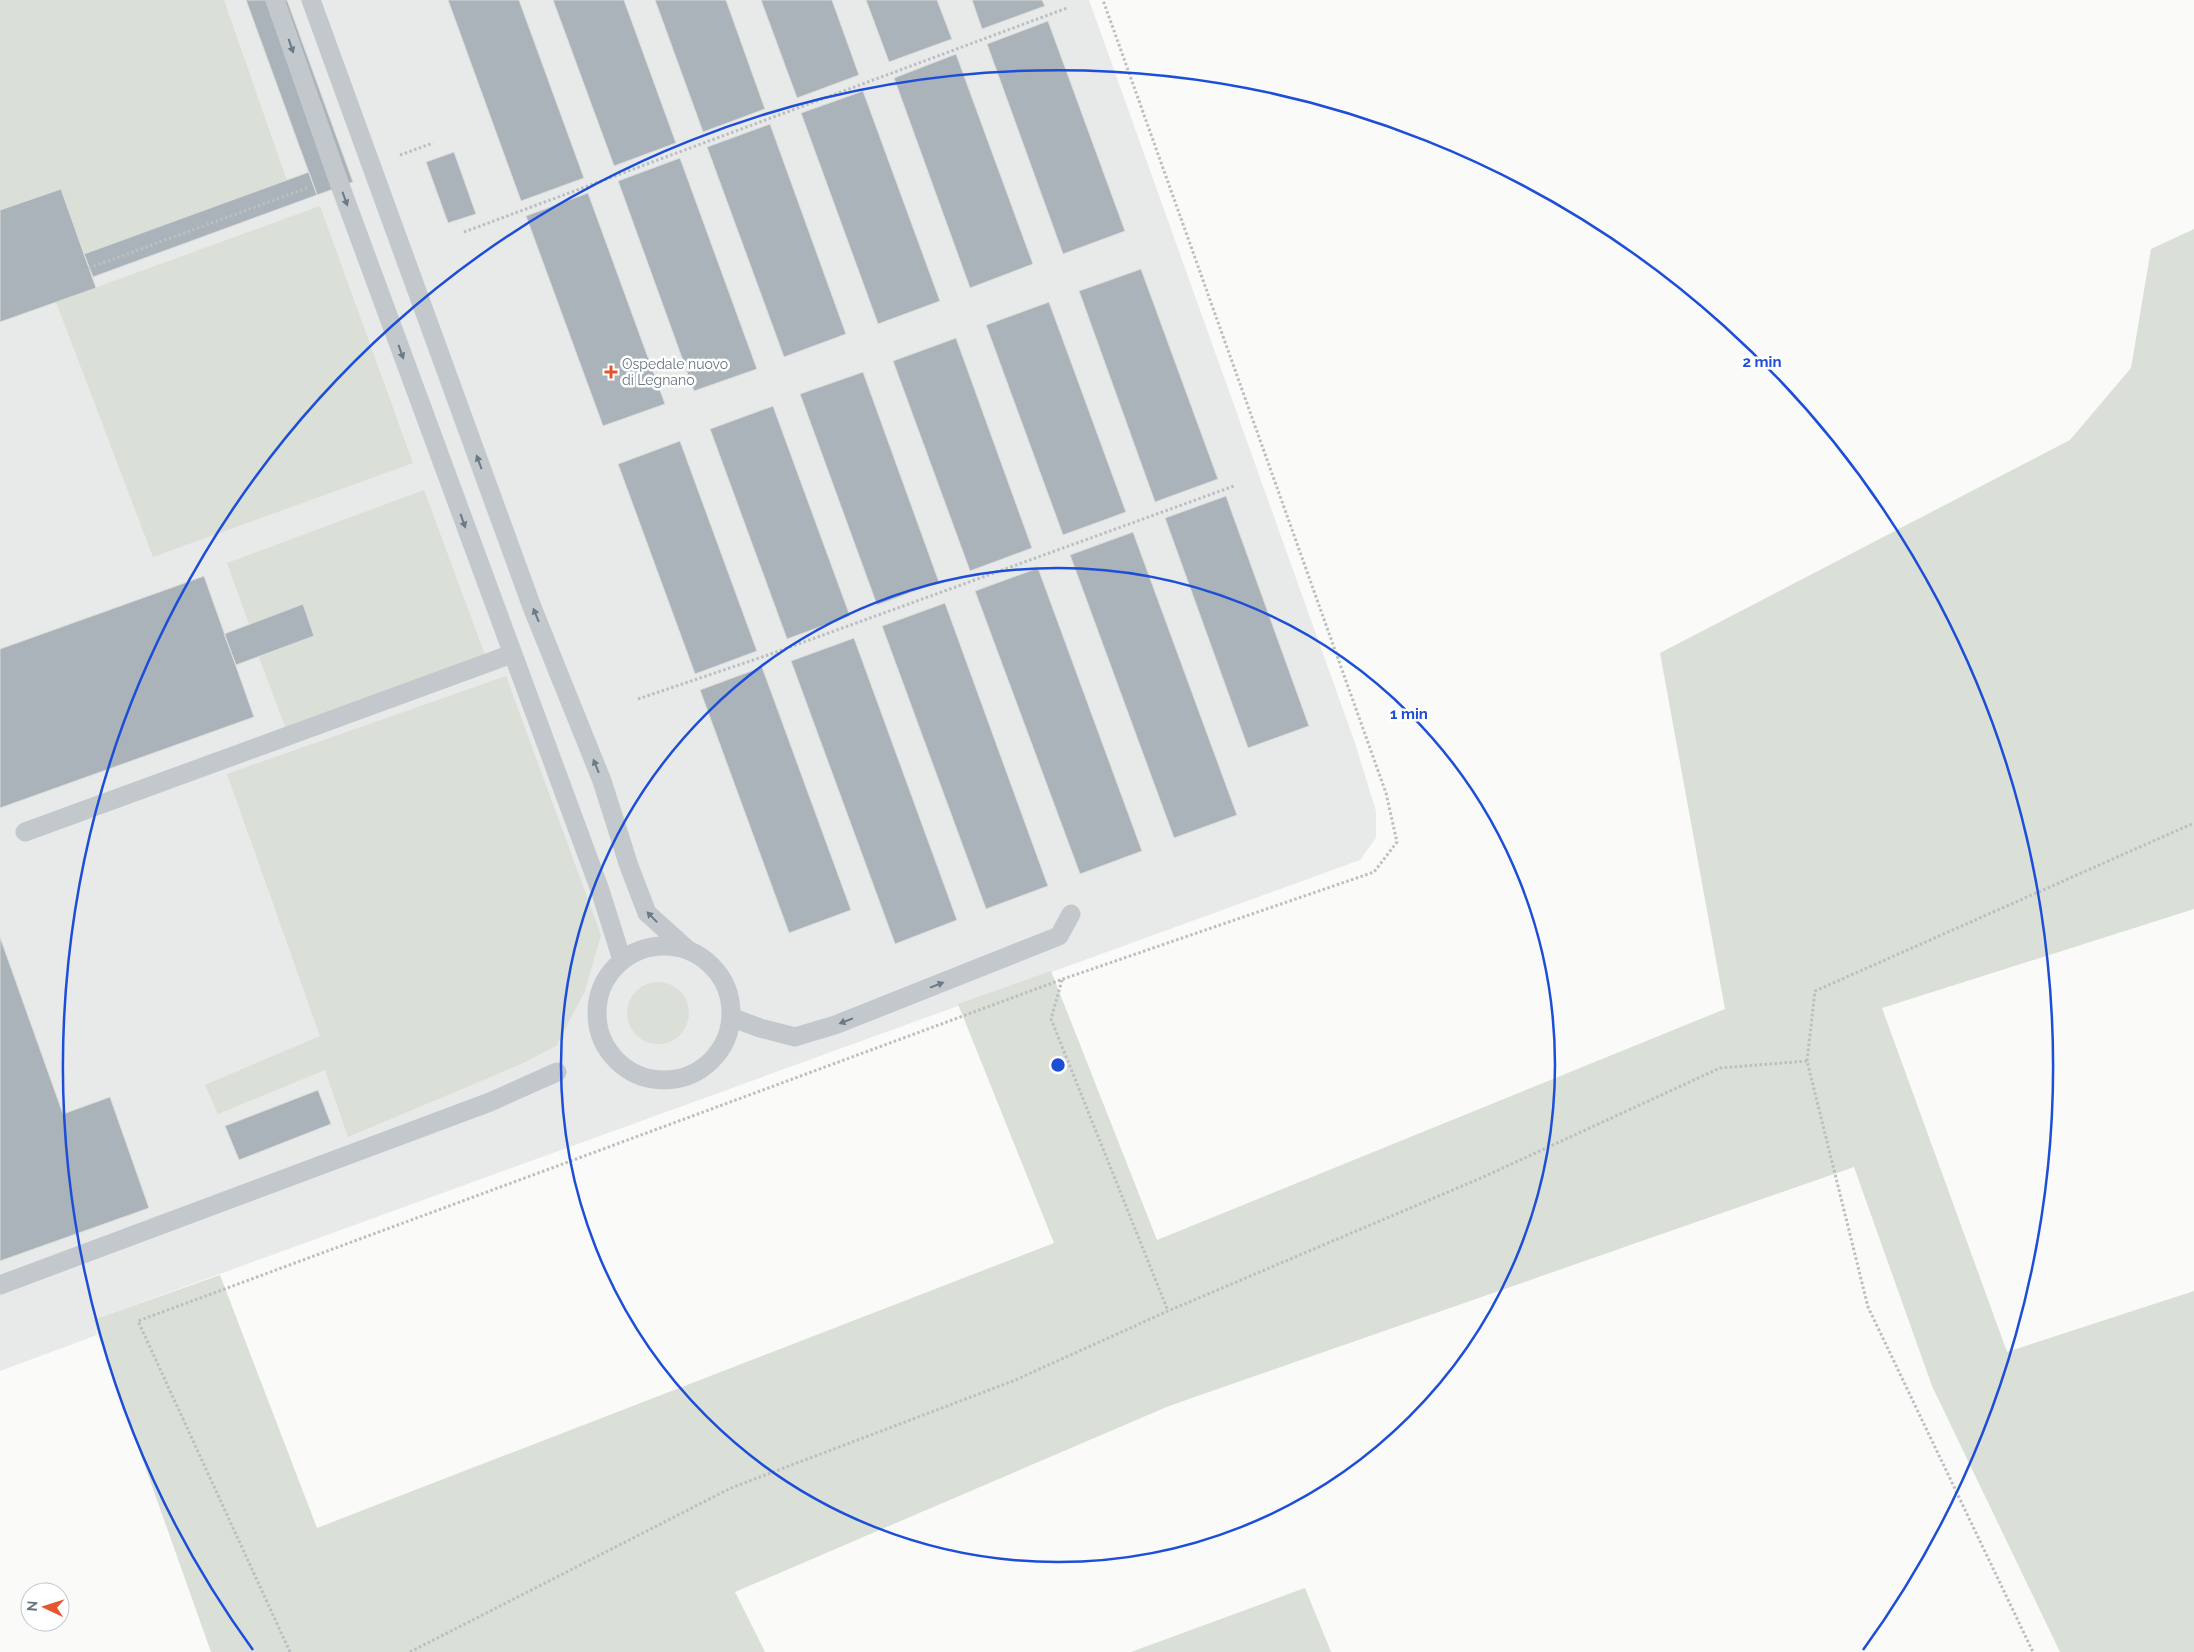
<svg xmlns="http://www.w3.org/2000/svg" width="2194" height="1652" font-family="Raleway,sans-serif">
	<rect width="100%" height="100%" fill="#fafaf8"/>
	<path fill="#e8e9e9" d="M0 0H1089L1355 743 1376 811V838L1360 860 93 1320 97 1335 0 1371Z"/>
	<path fill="#dadfd7" d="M0 0H224L287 181 84 254 61 189 0 210Z
		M320 206 413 463 153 557 56 302Z
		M2194 229V909L1882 1008 2007 1352 2194 1291V1652H2060L1932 1386 1854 1167 1169 1406 735 1592 765 1652H211L93 1320 220 1275 317 1528 1054 1243 958 1004 1051 971 1157 1240 1725 1009 1660 653 2070 440 2131 368 2151 249Z
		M424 490 485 655 286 729 259 657 314 636 303 605 249 624 227 563Z
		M506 676 601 935 585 991 556 1046 521 1064 348 1137 325 1070 218 1114 205 1085 320 1036 227 774Z
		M627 1013a31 31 0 1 1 62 0a31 31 0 1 1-62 0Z
		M1305 1588 1331 1652H1131Z"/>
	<path fill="#aab3b9" stroke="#dcdcda" d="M246 0H287L353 182 317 195Z
		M448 0H519L584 178 521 201Z
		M553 0H624L676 143 614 166Z
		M655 0H726L765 109 703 132Z
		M761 0H832L859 75 797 98Z
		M866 0H937L952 39 889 62Z
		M972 0H1042L1045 6 982 29Z
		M1048 21 1125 231 1063 254 987 44Z
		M956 54 1033 264 970 288 894 78Z
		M863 91 940 301 878 324 801 113Z
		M770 124 846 334 784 357 707 147Z
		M454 152 476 214 448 223 426 162Z
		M680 158 757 369 694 391 618 181Z
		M309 172 317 195 93 277 84 254Z
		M61 189 96 288 0 322V210Z
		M588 193 665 404 603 426 526 216Z
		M1141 269 1218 479 1155 502 1079 291Z
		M1049 302 1126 512 1063 535 986 325Z
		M956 338 1032 548 970 571 893 361Z
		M863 372 939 582 877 605 800 394Z
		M773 406 850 616 787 639 710 429Z
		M680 441 757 651 695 674 618 464Z
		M1226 496 1309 726 1248 748 1165 518Z
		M1133 532 1237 815 1174 838 1070 555Z
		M1038 568 1142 851 1080 874 975 591Z
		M204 576 254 717 0 808V649Z
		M945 603 1048 886 986 909 882 626Z
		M303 604 314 636 236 665 224 634Z
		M854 638 957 920 895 944 791 661Z
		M762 667 851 910 789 933 700 690Z
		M0 937 63 1114 110 1097 149 1208 0 1261Z
		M318 1090 331 1124 239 1160 225 1126Z"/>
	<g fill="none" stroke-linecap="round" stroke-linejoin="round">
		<path stroke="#bbbfc2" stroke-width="3" stroke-dasharray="2.5 2.5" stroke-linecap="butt" d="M400 155 433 143
			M464 232 1067 8
			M89 268 307 188
			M638 699 768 655 1234 486
			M1062 980 1051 1019 1168 1311
			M1807 1061 1815 991 2194 823
			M290 1652 138 1321 1063 979 1374 872 1397 842 1386 793 1103 0
			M410 1652 731 1488 1013 1381 1168 1311 1481 1178 1720 1068 1807 1061 1868 1307 2033 1652"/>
		<path stroke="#c3c8cc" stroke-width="19" d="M275 0 337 177 600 890 622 960
			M311 0 532 607 602 781 629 866 647 913 688 950
			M25 832 512 654
			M597 1013a67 67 0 1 1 134 0a67 67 0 1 1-134 0Z
			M731 1017 760 1028 795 1037 835 1025 1059 936 1071 914
			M0 1285 490 1102 557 1072"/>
	</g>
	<defs><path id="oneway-solid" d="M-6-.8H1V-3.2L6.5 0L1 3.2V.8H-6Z" transform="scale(1.25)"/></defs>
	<g fill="#6a7a87">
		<use href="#oneway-solid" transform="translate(291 46) rotate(71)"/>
		<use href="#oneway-solid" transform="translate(345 199) rotate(70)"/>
		<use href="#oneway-solid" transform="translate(401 352) rotate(70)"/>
		<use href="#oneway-solid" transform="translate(479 462) rotate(-110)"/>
		<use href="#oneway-solid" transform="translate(463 521) rotate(70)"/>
		<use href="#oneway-solid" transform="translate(536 615) rotate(-112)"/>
		<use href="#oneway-solid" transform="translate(596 766) rotate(-112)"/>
		<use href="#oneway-solid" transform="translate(652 917) rotate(-134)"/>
		<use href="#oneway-solid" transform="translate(937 985) rotate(-21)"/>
		<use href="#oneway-solid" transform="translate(846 1021) rotate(159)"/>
	</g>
	<g fill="none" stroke="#1d4ed8" stroke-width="2.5">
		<circle cx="1058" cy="1065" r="497"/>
		<path d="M253 1650A995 995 0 1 1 1863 1650"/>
	</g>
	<path fill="#e4572e" stroke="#fff" stroke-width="2" d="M608.5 364.5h5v5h5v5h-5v5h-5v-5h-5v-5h5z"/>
	<g text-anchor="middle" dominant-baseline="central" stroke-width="5" stroke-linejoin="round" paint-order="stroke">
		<g font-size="14" fill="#657683" stroke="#fff" text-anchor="start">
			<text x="622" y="364">Ospedale nuovo<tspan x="622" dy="16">di Legnano</tspan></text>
		</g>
	</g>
	<circle cx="1058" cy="1065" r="8" fill="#1d4ed8" stroke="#fff" stroke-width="2.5"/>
	<g font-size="15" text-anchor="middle" font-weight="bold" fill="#1d4ed8" stroke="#fff" stroke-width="5" stroke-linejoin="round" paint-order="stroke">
		<text x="1762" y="367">2 min</text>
		<text x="1409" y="719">1 min</text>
	</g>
	<g transform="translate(45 1607) rotate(274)"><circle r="24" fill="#ffffff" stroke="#c1c8cd"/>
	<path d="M0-4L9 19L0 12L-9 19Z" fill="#e4572e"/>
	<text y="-8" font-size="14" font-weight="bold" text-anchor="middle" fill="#657683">N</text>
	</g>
</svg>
